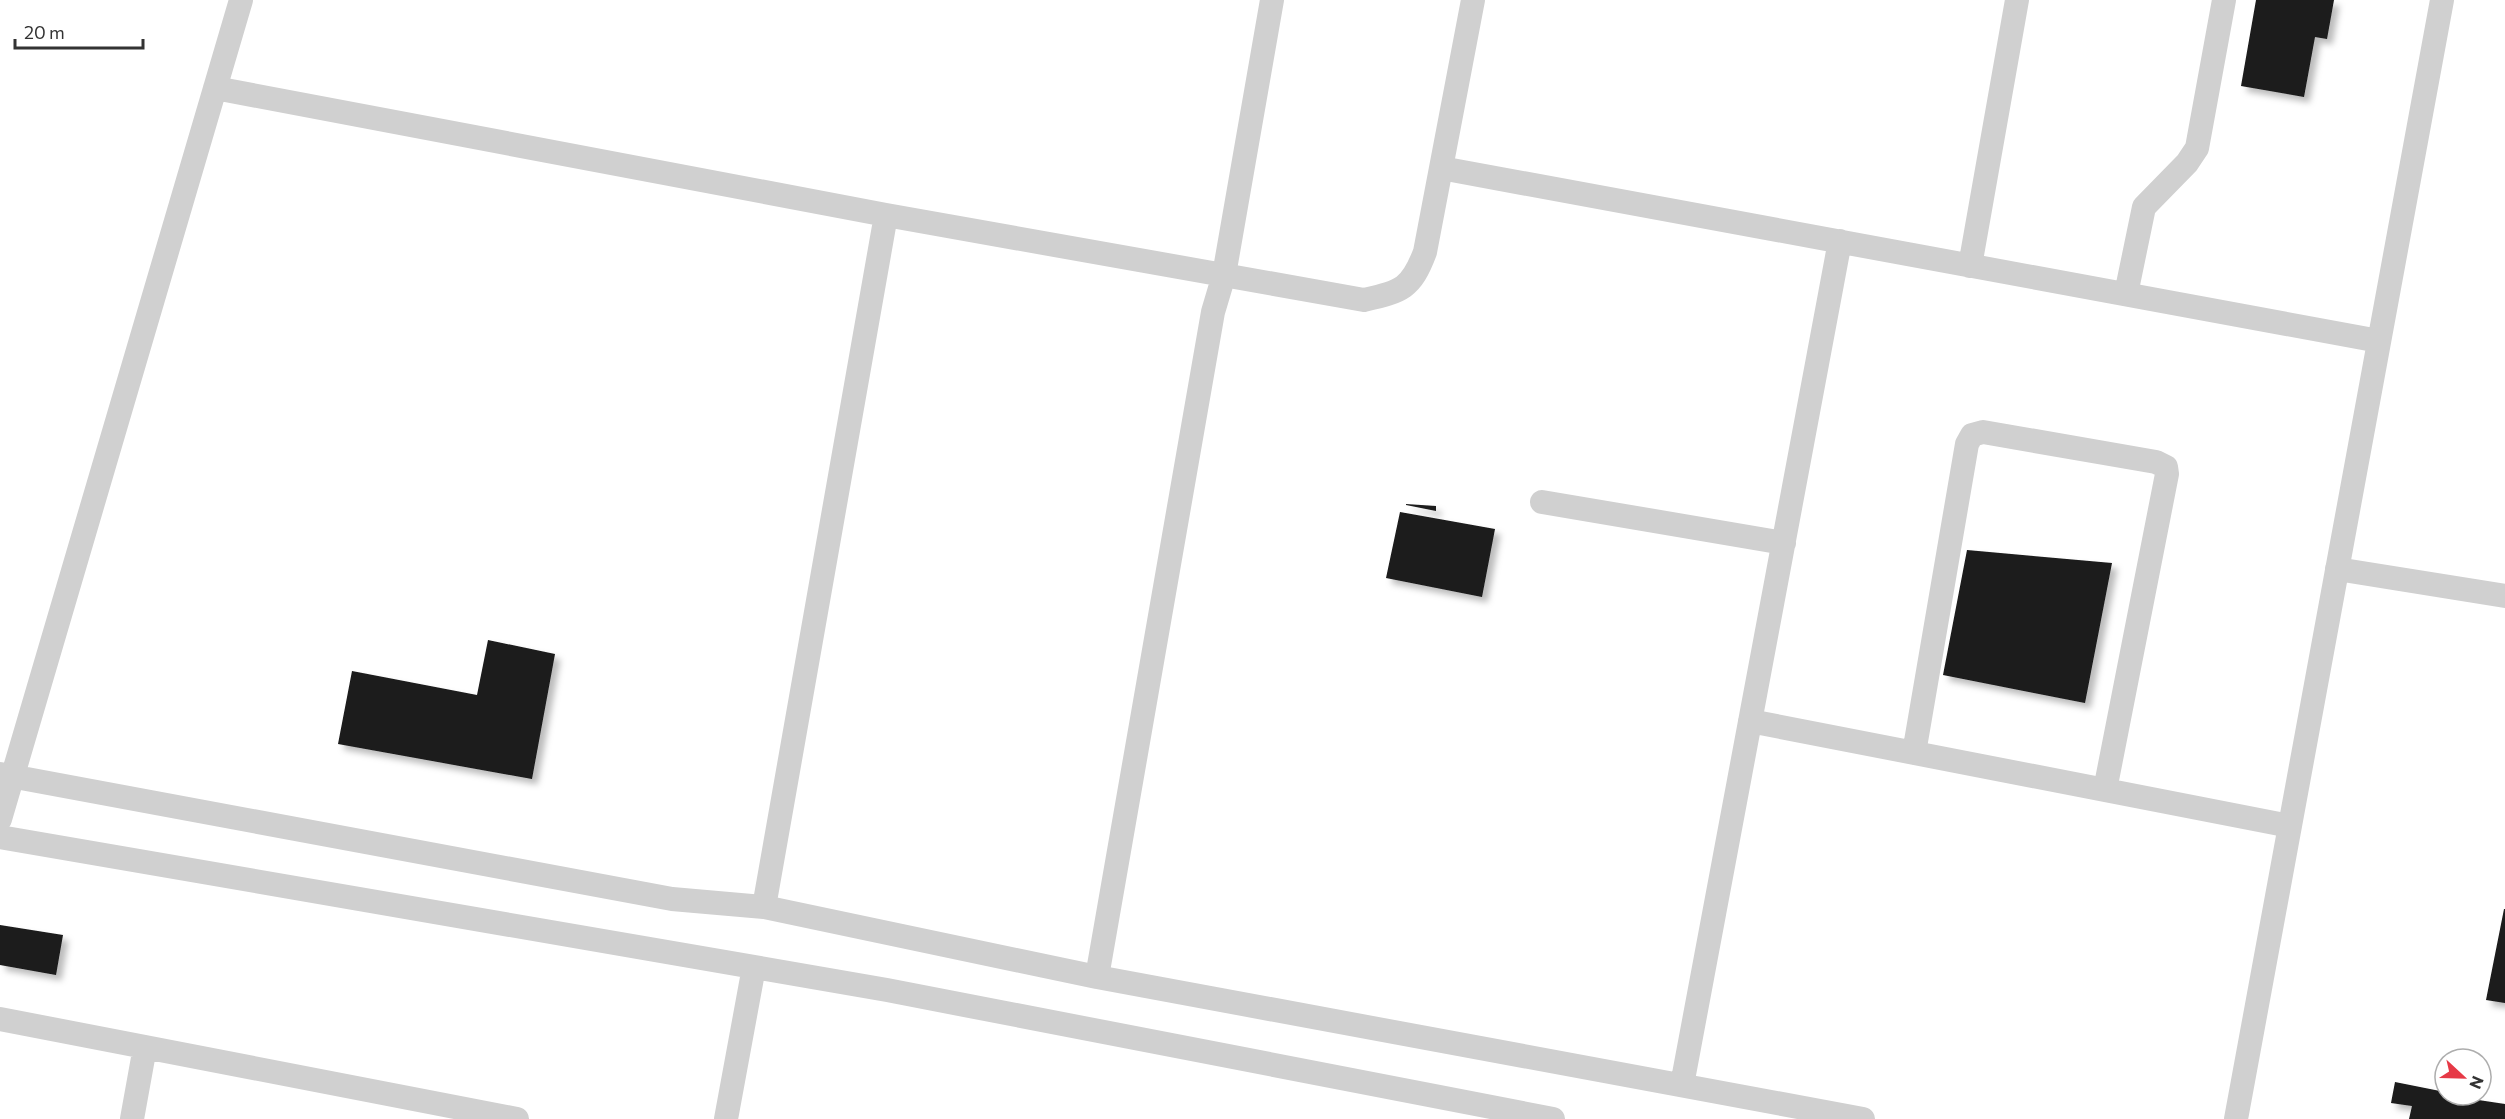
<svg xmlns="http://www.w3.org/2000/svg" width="2505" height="1119" font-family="Commissioner,sans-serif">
	<defs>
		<filter id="shadow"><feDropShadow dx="5.5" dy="5.5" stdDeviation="3" flood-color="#0004"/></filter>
	</defs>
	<rect width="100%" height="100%" fill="#fff"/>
	<path fill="#1a1a1a" filter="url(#shadow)" d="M2256 0H2334L2327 39 2315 37 2304 97 2241 86Z
		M1406 504 1436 506V511L1406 505Z
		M1400 512 1495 529 1482 597 1386 578Z
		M1967 550 2112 563 2085 703 1943 675Z
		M488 640 555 654 532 779 338 744 352 671 477 695Z
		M2504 909H2505V1003L2486 1000Z
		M0 925 63 935 56 975 0 965Z
		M2395 1082 2445 1092V1095L2505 1104V1119H2409L2412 1106 2391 1103Z"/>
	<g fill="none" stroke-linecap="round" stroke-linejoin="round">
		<path stroke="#d0d0d0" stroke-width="24" d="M215 88 886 215 1364 300C1402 291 1411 289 1425 252L1473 0
			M1441 168 2379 341
			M1970 266 2017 0
			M2126 294 2144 207 2187 163 2197 148 2224 0
			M1542 502 1784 543
			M2337 569 2505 596
			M1750 721 2290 826
			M1914 753 1967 444 1972 435 1983 432 2156 462 2166 467 2167 474 2105 790
			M0 774 672 899 764 907 1097 977 1863 1119
			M0 819 241 0
			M0 837 887 990 1553 1119
			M764 907 886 215
			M1097 977 1213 312 1224 275 1272 0
			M0 1019 517 1119
			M1682 1085 1840 241
			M132 1119 145 1047
			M726 1119 754 967
			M2236 1119 2442 0"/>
	</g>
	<g transform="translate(2463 1077) rotate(112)"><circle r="28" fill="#ffffff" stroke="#adadad" stroke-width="1.5"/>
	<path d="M0-4.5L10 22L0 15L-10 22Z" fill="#e63946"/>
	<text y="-9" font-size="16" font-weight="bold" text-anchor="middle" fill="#333333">N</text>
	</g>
	<path d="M15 39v9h128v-9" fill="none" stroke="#333333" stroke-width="3"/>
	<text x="24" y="39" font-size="18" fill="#333333" stroke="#ffffff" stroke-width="4.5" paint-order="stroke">20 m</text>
</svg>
